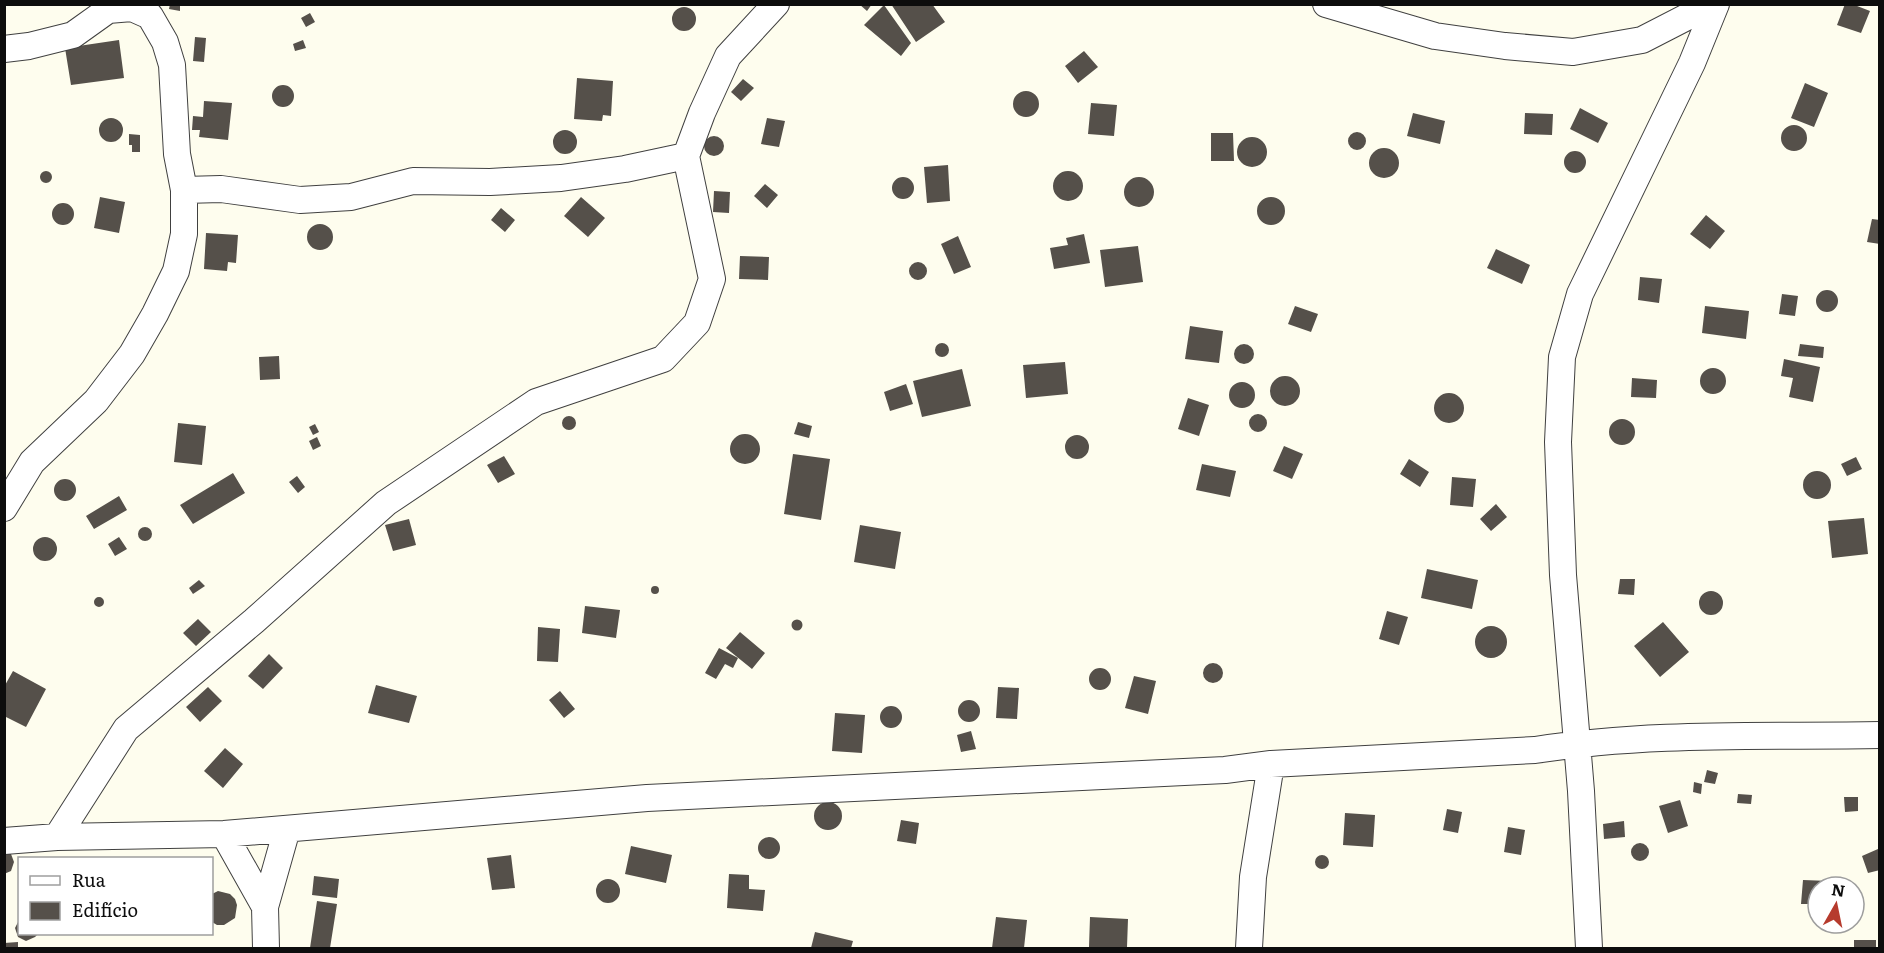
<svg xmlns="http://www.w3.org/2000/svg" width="1884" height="953" font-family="Literata,serif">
	<rect width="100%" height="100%" fill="#fefdee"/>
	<path fill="#55504a" d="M170 4H180V11L169 9Z
		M859 4H872L867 11Z
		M891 4H932L945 22 916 42Z
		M1845 4H1852L1870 11 1861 33 1837 25Z
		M884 5 911 43 901 56 864 25Z
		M672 19a12 12 0 1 1 24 0a12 12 0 1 1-24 0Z
		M310 13 315 22 306 27 301 18Z
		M195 37 206 38 204 62 193 61Z
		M119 40 124 78 71 85 65 48Z
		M303 40 306 48 295 51 293 44Z
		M1084 51 1098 67 1078 83 1065 66Z
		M577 78 613 81 611 116 603 115 602 121 574 119Z
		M743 79 754 88 741 101 731 92Z
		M1805 83 1828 93 1814 127 1791 118Z
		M272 96a11 11 0 1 1 22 0a11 11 0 1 1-22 0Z
		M1013 104a13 13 0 1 1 26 0a13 13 0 1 1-26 0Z
		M204 101 232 103 228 140 199 137 200 130H192L193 116 203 117Z
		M1091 103 1117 105 1114 136 1088 134Z
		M1580 108 1608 123 1598 143 1570 129Z
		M1413 113 1445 121 1440 144 1407 136Z
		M1525 113 1553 114 1552 135 1524 134Z
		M767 118 785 121 779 147 761 144Z
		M99 130a12 12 0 1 1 24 0a12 12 0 1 1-24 0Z
		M1781 138a13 13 0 1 1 26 0a13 13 0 1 1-26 0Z
		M553 142a12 12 0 1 1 24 0a12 12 0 1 1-24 0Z
		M1348 141a9 9 0 1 1 18 0a9 9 0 1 1-18 0Z
		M1211 133H1233L1234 161H1211Z
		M129 134 140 135V152H132V145H129Z
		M704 146a10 10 0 1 1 20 0a10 10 0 1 1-20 0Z
		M1237 152a15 15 0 1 1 30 0a15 15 0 1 1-30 0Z
		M1369 163a15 15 0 1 1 30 0a15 15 0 1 1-30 0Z
		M1564 162a11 11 0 1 1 22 0a11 11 0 1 1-22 0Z
		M948 165 950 201 927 203 924 167Z
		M1053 186a15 15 0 1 1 30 0a15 15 0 1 1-30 0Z
		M40 177a6 6 0 1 1 12 0a6 6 0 1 1-12 0Z
		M1124 192a15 15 0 1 1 30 0a15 15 0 1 1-30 0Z
		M892 188a11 11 0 1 1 22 0a11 11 0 1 1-22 0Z
		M765 184 778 195 767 208 754 196Z
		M714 191 730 192 729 213 713 212Z
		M1257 211a14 14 0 1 1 28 0a14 14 0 1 1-28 0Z
		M100 197 125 202 119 233 94 228Z
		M581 197 605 218 588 237 564 216Z
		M52 214a11 11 0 1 1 22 0a11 11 0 1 1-22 0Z
		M501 208 515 220 505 232 491 220Z
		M1706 215 1725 231 1710 249 1690 234Z
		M1872 219 1880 220V244L1867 242Z
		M307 237a13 13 0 1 1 26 0a13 13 0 1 1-26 0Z
		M206 233 238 235 236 263 228 262 227 271 204 269Z
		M1084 234 1090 263 1054 269 1050 248 1068 245 1066 238Z
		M958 236 971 267 954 274 941 244Z
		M1138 246 1143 282 1105 287 1100 250Z
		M1496 249 1530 265 1522 284 1487 268Z
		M740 256 769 257 768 280 739 279Z
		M909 271a9 9 0 1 1 18 0a9 9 0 1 1-18 0Z
		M1640 277 1662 279 1659 303 1638 300Z
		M1816 301a11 11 0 1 1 22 0a11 11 0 1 1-22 0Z
		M1782 294 1798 296 1795 316 1779 314Z
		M1295 306 1318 314 1311 332 1288 324Z
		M1705 306 1749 311 1746 339 1702 333Z
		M1190 326 1223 331 1219 363 1185 359Z
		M935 350a7 7 0 1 1 14 0a7 7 0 1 1-14 0Z
		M1234 354a10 10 0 1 1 20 0a10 10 0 1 1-20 0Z
		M1800 344 1824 347 1823 358 1798 356Z
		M279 356 280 379 260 380 259 357Z
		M1784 359 1820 367 1813 402 1789 397 1793 378 1781 376Z
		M1065 362 1068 394 1026 398 1023 365Z
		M1700 381a13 13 0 1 1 26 0a13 13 0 1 1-26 0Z
		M962 369 971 406 922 417 913 381Z
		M1270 391a15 15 0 1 1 30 0a15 15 0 1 1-30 0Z
		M1632 378 1657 380 1656 398 1631 397Z
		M1229 395a13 13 0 1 1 26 0a13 13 0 1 1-26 0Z
		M906 384 913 404 890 411 884 392Z
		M1434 408a15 15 0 1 1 30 0a15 15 0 1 1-30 0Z
		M1188 398 1209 405 1199 436 1178 429Z
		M1249 423a9 9 0 1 1 18 0a9 9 0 1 1-18 0Z
		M562 423a7 7 0 1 1 14 0a7 7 0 1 1-14 0Z
		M1609 432a13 13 0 1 1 26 0a13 13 0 1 1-26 0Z
		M798 422 812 426 809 438 794 434Z
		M178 423 206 426 202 465 174 462Z
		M315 424 319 432 313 435 309 427Z
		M730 449a15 15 0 1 1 30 0a15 15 0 1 1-30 0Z
		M1065 447a12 12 0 1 1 24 0a12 12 0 1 1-24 0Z
		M317 437 321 446 313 450 309 441Z
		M1284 446 1303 454 1292 479 1273 471Z
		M793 454 830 459 821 520 784 514Z
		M504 456 515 474 498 483 487 465Z
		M1856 457 1862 469 1847 476 1841 464Z
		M1409 459 1429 472 1420 487 1400 474Z
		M1202 464 1236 471 1230 497 1196 490Z
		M1803 485a14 14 0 1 1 28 0a14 14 0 1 1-28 0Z
		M233 473 245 493 193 524 180 505Z
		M297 476 305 487 298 493 289 482Z
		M1452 477 1476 479 1473 507 1450 505Z
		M54 490a11 11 0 1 1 22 0a11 11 0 1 1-22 0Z
		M119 496 127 510 94 529 86 516Z
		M1496 504 1507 517 1491 531 1480 519Z
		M1864 518 1868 554 1832 558 1828 521Z
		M409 519 416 545 393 551 385 525Z
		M860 525 901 532 895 569 854 562Z
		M138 534a7 7 0 1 1 14 0a7 7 0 1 1-14 0Z
		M119 537 127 549 115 556 108 544Z
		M33 549a12 12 0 1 1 24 0a12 12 0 1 1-24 0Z
		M1427 569 1478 580 1472 609 1421 598Z
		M1620 579H1635L1634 595 1618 594Z
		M199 580 205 586 193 594 189 588Z
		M651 590a4 4 0 1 1 8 0a4 4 0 1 1-8 0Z
		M1699 603a12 12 0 1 1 24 0a12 12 0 1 1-24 0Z
		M94 602a5 5 0 1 1 10 0a5 5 0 1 1-10 0Z
		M585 606 620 610 616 638 582 633Z
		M1387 611 1408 617 1399 645 1379 639Z
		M198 619 211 632 196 646 183 633Z
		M791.5 625a5.5 5.5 0 1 1 11 0a5.5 5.5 0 1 1-11 0Z
		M1663 622 1689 652 1660 677 1634 646Z
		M1475 642a16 16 0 1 1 32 0a16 16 0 1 1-32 0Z
		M538 627 560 629 558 662 537 661Z
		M740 632 765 653 752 669 726 648Z
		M719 648 738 658 733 668 725 664 716 679 705 673Z
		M269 654 283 668 263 689 248 676Z
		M1203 673a10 10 0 1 1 20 0a10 10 0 1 1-20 0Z
		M1089 679a11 11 0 1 1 22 0a11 11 0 1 1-22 0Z
		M13 671 46 689 26 727 4 716V687Z
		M1134 676 1156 681 1148 714 1125 708Z
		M376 685 417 696 409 723 368 713Z
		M208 687 222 701 200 722 186 707Z
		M998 687 1019 688 1017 719 996 718Z
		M560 691 575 709 564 718 549 700Z
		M958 711a11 11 0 1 1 22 0a11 11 0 1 1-22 0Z
		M880 717a11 11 0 1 1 22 0a11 11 0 1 1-22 0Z
		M835 713 865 715 862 753 832 751Z
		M971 731 976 749 961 752 957 735Z
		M225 748 243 764 223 788 204 771Z
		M1707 770 1718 773 1715 784 1704 782Z
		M1694 782 1702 784 1701 794 1693 792Z
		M1738 794 1752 795 1751 804 1737 803Z
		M1844 797H1858V811L1845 812Z
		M1680 800 1688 826 1668 833 1659 806Z
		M814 816a14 14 0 1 1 28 0a14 14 0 1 1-28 0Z
		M1447 809 1462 812 1458 833 1443 830Z
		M1345 813 1375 815 1373 847 1343 845Z
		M901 820 919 823 916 844 897 841Z
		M1624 821 1625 837 1604 839 1603 824Z
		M1508 827 1525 830 1521 855 1504 852Z
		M758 848a11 11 0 1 1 22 0a11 11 0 1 1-22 0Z
		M1631 852a9 9 0 1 1 18 0a9 9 0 1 1-18 0Z
		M631 846 672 855 666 883 625 874Z
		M1878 849 1880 870 1868 873 1862 856Z
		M4 851 11 854 14 862 11 871 4 874Z
		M511 855 515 888 492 890 487 858Z
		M1315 862a7 7 0 1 1 14 0a7 7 0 1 1-14 0Z
		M729 874 749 875V889L765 890 763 911 727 908Z
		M314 876 339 879 337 898 312 895Z
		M596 891a12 12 0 1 1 24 0a12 12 0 1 1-24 0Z
		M1803 880 1830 881V887H1818V904H1801Z
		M218 891 230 894 235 899 237 905 235 918 224 925H217L212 922V894Z
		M317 901 337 904 330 948H310Z
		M996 917 1027 920 1024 948H992Z
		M1090 917 1128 919 1127 947H1089Z
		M20 918V934H38L35 937 26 941 18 937 15 928Z
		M815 932 853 941 851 948H811Z
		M1854 940H1876V948H1854Z
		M18 942V948H4V943Z"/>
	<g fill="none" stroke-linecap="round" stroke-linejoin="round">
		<defs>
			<path id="street" d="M1326 4 1435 36 1505 46 1573 52 1642 40 1712 4
				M4 49 29 46 73 35 108 10 112 4
				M184 190 221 189 300 200 351 197 413 181 490 182 561 178 625 169 686 156 702 113 728 56 776 4
				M4 508 32 462 96 401 132 354 155 314 176 271 184 234V190L177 154 172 65 165 42 150 16 132 8 108 10
				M224 834 265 907
				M57 837 126 729 254 621 386 503 536 402 663 359 697 323 712 279 686 156
				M4 841 57 837 224 834 647 798 1225 770 1271 764 1535 750C1649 732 1765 737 1880 735
				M266 948 265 907 287 829
				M1249 948 1253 877 1271 764
				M1589 948 1581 791 1563 575 1558 442 1562 357 1580 294 1692 63 1716 4"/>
		</defs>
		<use href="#street" stroke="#404040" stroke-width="28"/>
		<use href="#street" stroke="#fff" stroke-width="26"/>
	</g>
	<rect width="1884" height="953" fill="none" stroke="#0d0d0d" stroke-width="12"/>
	<rect x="18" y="857" width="195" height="78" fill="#ffffff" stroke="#9e9e9e" stroke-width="1.5"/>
	<rect x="30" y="876" width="30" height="9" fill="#ffffff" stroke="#9e9e9e" stroke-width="1.5"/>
	<text x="72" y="887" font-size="18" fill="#0d0d0d">Rua</text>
	<rect x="30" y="902" width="30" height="18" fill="#55504a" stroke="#9e9e9e" stroke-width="1.5"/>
	<text x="72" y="917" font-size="18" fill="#0d0d0d">Edifício</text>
	<g transform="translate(1836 905) rotate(9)"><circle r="28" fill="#ffffff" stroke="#9e9e9e" stroke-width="1.5"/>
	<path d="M0-4.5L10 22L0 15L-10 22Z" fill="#b63b2d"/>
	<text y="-9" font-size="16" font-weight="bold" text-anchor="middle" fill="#0d0d0d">N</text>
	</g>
</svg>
